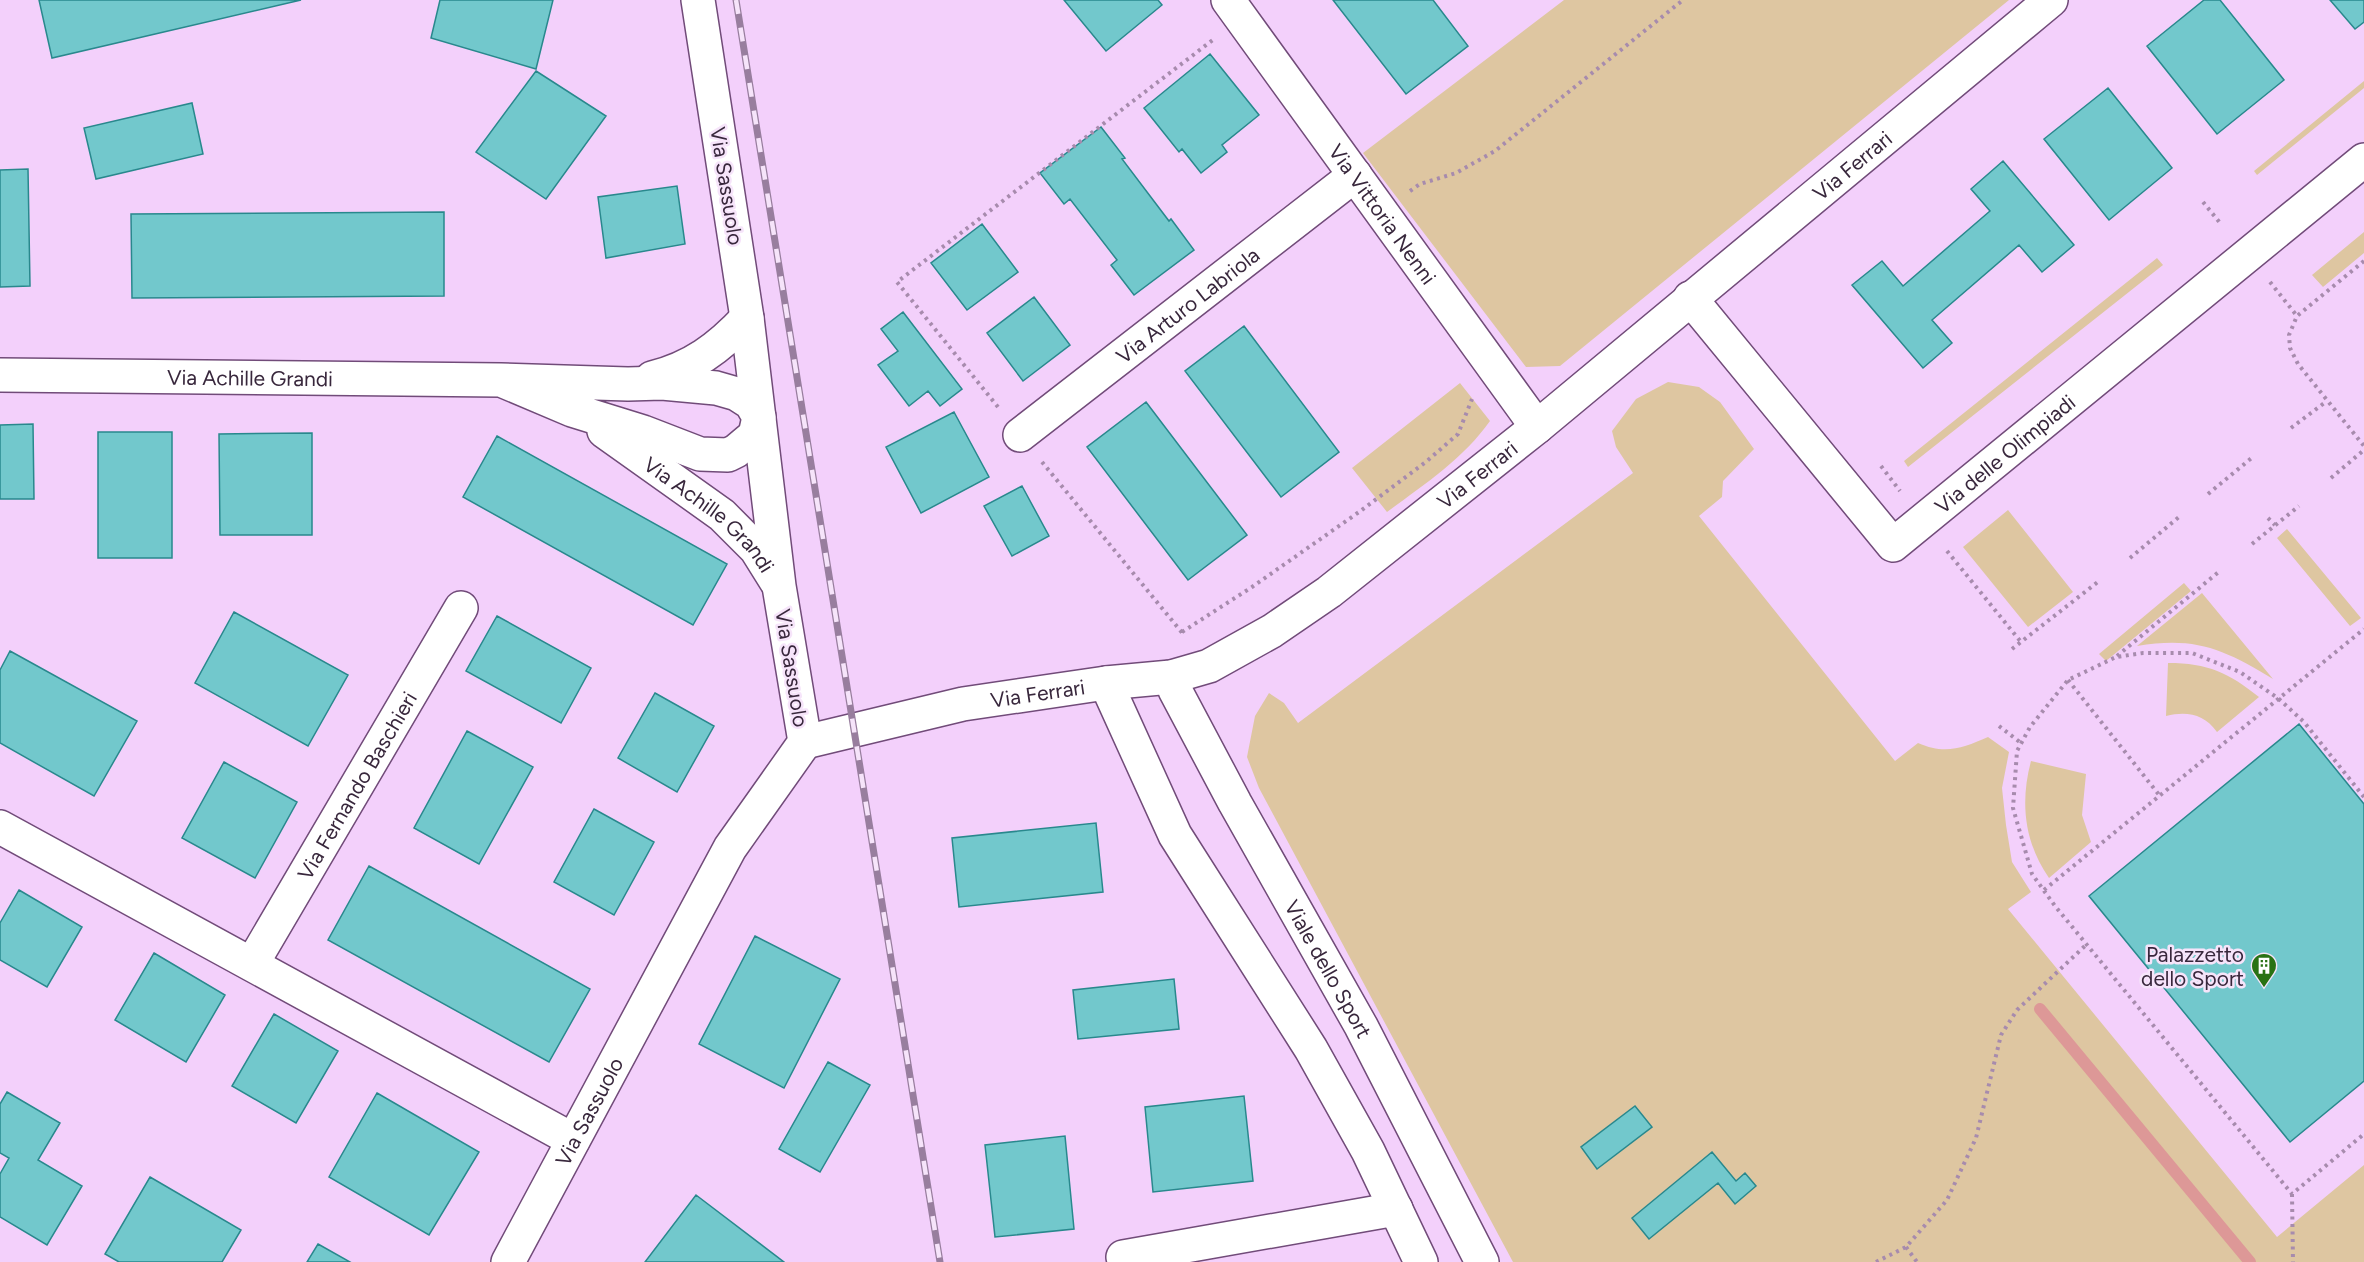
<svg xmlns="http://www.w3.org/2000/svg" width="2364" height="1262" font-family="Figtree,sans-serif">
	<rect width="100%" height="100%" fill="#f3d0fb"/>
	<path fill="#dec6a1" d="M1564 0H2009L1560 366 1526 367 1363 153Z
		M2364 81V88L2257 175 2254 171Z
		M2364 232V253L2323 287 2312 275Z
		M2157 258 2163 265 1908 467 1904 461Z
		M1668 382 1699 387 1720 402 1754 449 1723 481 1722 497 1699 516 1895 761 1918 743C1945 755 1963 748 1988 737L2009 752 2002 788 2006 825 2012 862 2031 892 2008 909 2277 1237 2364 1165V1262H1513L1259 788 1247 757 1255 716 1269 693 1284 703 1298 723 1633 473 1616 447 1612 431 1636 399Z
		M1460 383 1490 421C1463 459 1425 484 1387 512L1352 468Z
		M2008 510 2073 592 2028 627 1963 547Z
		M2287 529 2361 618 2350 626 2277 538Z
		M2184 583 2191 591 2106 661 2099 654Z
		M2202 593 2273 679C2224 649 2195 636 2137 646Z
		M2168 663C2208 663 2229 673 2259 697L2217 732C2204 714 2187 711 2166 716Z
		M2031 761 2086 774 2082 815 2091 842 2049 878C2024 842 2020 802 2031 761Z"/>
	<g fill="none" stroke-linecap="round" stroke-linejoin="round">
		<path stroke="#dd9897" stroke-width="12" d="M2040 1009 2250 1262"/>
	</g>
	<path fill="#72c8cc" stroke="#29888d" stroke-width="1.5" d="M39 0H301L52 58Z
		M440 0H553L536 69 431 38Z
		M1064 0H1158L1162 5 1106 51Z
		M1333 0H1433L1468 46 1406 94Z
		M2204 0H2220L2284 80 2217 134 2147 46Z
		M2330 0H2364V22L2355 29Z
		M1210 54 1259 115 1222 145 1227 152 1201 173 1182 149 1179 152 1144 108Z
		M536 71 606 116 546 199 476 152Z
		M2108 88 2172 168 2109 220 2044 139Z
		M192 103 203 154 96 179 84 128Z
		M1101 127 1125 158 1122 159 1169 221 1171 219 1194 250 1134 295 1111 265 1117 260 1070 199 1064 204 1040 173Z
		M2003 161 2074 245 2042 272 2019 245 1932 320 1952 343 1923 368 1852 285 1882 261 1903 286 1990 211 1971 189Z
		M28 169 30 286 0 287V170Z
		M677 186 685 244 606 258 598 197Z
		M444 212V296L132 298 131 214Z
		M982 224 1018 272 967 310 931 263Z
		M1034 297 1070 345 1023 381 987 333Z
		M903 312 962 389 940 406 928 391 909 406 878 365 898 351 881 329Z
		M1244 326 1339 452 1281 497 1185 371Z
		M1146 402 1247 535 1188 580 1087 447Z
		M954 412 989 477 921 513 886 447Z
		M33 424 34 499H0V425Z
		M98 432H172V558H98Z
		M312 433V535H220L219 434Z
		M497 436 727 564 693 625 463 497Z
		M1022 486 1049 536 1012 556 984 506Z
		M234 612 348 675 308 746 195 683Z
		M497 616 591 668 561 723 466 671Z
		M10 651 137 721 94 796 0 743V670Z
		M655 693 714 726 677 792 618 758Z
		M2299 724 2364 804V1081L2290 1142 2089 896Z
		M467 731 533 767 479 864 414 828Z
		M224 762 297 802 255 878 182 838Z
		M594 809 654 842 614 915 554 882Z
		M1096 823 1103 892 959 907 952 838Z
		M369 866 590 989 549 1062 328 940Z
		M19 890 82 927 47 987 0 960V923Z
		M755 936 840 979 784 1088 699 1044Z
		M154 953 225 995 186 1062 115 1020Z
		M1174 979 1179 1029 1078 1039 1073 990Z
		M274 1014 338 1051 296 1123 232 1086Z
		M828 1062 870 1085 820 1172 779 1149Z
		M7 1092 60 1123 38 1160 82 1186 47 1245 0 1217V1174L9 1158 0 1153V1104Z
		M377 1093 479 1152 429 1235 329 1177Z
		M1244 1096 1253 1181 1153 1192 1145 1107Z
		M1635 1106 1652 1127 1597 1169 1581 1147Z
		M1065 1136 1074 1229 995 1237 985 1145Z
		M1712 1152 1736 1181 1745 1173 1756 1186 1735 1204 1718 1183 1649 1239 1632 1218Z
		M150 1177 241 1230 222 1262H119L105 1254Z
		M696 1195 784 1262H645Z
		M318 1244 350 1262H307Z"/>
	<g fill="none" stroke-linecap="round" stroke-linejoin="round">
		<defs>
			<g id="minor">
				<path id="s1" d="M1228 0 1537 427"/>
				<path id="s2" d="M1690 298 1893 545 2364 160"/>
				<path id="s3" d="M0 375 501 380 628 384 662 383 716 388 737 394 751 403 759 417 755 435 736 451 728 455 700 454 643 432 572 410 501 380"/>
				<path d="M652 378C692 368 719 348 747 318"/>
				<path id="s4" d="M604 431 722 515 756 549 776 581"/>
				<path id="s5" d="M1020 435 1355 175"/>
				<path id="s6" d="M1171 677 1175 690 1235 803 1361 1026 1482 1262"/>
				<path d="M1106 683 1175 835 1311 1049 1368 1151 1421 1262"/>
				<path id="s7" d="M805 742 963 704 1106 683 1171 677 1209 666 1272 631 1329 592 1537 427 2051 0"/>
				<path d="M0 827 573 1140"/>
				<path id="s8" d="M252 964 461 608"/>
				<path d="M1123 1257 1396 1209"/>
				<path id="s9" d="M508 1262 730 848 805 742 779 586 747 318 698 0"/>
			</g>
		</defs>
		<use href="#minor" stroke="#714b79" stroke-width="36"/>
		<path stroke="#a78bad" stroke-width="4" stroke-dasharray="3 4.5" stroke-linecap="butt" d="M1410 191 1420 184 1456 173 1495 151 1683 0
			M2203 202 2221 224
			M2364 261 2297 316 2289 335 2290 348 2298 364 2364 446
			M2270 282 2297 316
			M998 407 897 282 1214 39
			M2291 428 2327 401
			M1042 462 1184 635
			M1881 466 1900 491
			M2331 478 2364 450
			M2208 494 2254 456
			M2268 518 2275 525
			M2252 544 2299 506
			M1947 551 2021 642
			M2130 558 2179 517
			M1182 632 1252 587 1359 512 1427 461 1458 434 1472 399
			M2012 649 2099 581
			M2117 656 2221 570
			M2068 680 2160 796
			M1999 726 2021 743
			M2364 797 2304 722 2279 699 2240 672 2192 653H2143L2116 657 2068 680 2030 727 2017 751 2013 808 2032 874 2055 906 2292 1194 2364 1134
			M2044 890 2364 629
			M2292 1194 2293 1262
			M1906 1247 1917 1262
			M1876 1262 1906 1247 1947 1200 1976 1138 2001 1035 2017 1010 2087 944"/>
		<use href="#minor" stroke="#fff" stroke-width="33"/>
		<defs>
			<path id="rail" d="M736 0 940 1262"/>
		</defs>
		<use href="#rail" stroke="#987e9e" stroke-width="7"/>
		<use href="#rail" stroke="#f6e4fa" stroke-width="4.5" stroke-dasharray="14" stroke-linecap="butt"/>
	</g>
	<defs>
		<symbol id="building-pin" viewBox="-11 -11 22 30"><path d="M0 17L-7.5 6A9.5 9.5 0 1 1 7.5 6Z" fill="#297214" stroke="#f6e4fa"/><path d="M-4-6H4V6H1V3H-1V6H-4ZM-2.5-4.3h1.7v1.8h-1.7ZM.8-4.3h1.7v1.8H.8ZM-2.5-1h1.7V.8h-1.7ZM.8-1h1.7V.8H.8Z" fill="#fff"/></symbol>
	</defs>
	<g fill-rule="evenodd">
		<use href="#building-pin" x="2249" y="951" width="30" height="40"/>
	</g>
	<g text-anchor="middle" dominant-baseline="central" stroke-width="5" stroke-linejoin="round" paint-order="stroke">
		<g font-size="21" fill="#38273c" stroke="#f6e4fa">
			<text stroke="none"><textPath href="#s7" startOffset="1228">Via Ferrari</textPath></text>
			<text transform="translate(727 186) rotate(81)">Via Sassuolo</text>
			<text stroke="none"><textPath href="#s1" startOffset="264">Via Vittoria Nenni</textPath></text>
			<text stroke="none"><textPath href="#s5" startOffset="212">Via Arturo Labriola</textPath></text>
			<text stroke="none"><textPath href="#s3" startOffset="250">Via Achille Grandi</textPath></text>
			<text stroke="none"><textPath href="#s2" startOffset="464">Via delle Olimpiadi</textPath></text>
			<text stroke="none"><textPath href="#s7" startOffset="742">Via Ferrari</textPath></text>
			<text stroke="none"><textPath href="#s4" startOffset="135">Via Achille Grandi</textPath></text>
			<text transform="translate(792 668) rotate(81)">Via Sassuolo</text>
			<text stroke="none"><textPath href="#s7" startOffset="238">Via Ferrari</textPath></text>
			<text stroke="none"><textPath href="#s8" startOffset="207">Via Fernando Baschieri</textPath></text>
			<text stroke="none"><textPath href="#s6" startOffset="332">Viale dello Sport</textPath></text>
			<text stroke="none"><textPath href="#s9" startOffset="171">Via Sassuolo</textPath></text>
		</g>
		<g font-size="21" fill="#38273c" stroke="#f6e4fa" text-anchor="end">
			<text x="2244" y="954">Palazzetto<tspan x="2244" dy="24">dello Sport</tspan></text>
		</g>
	</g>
</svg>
